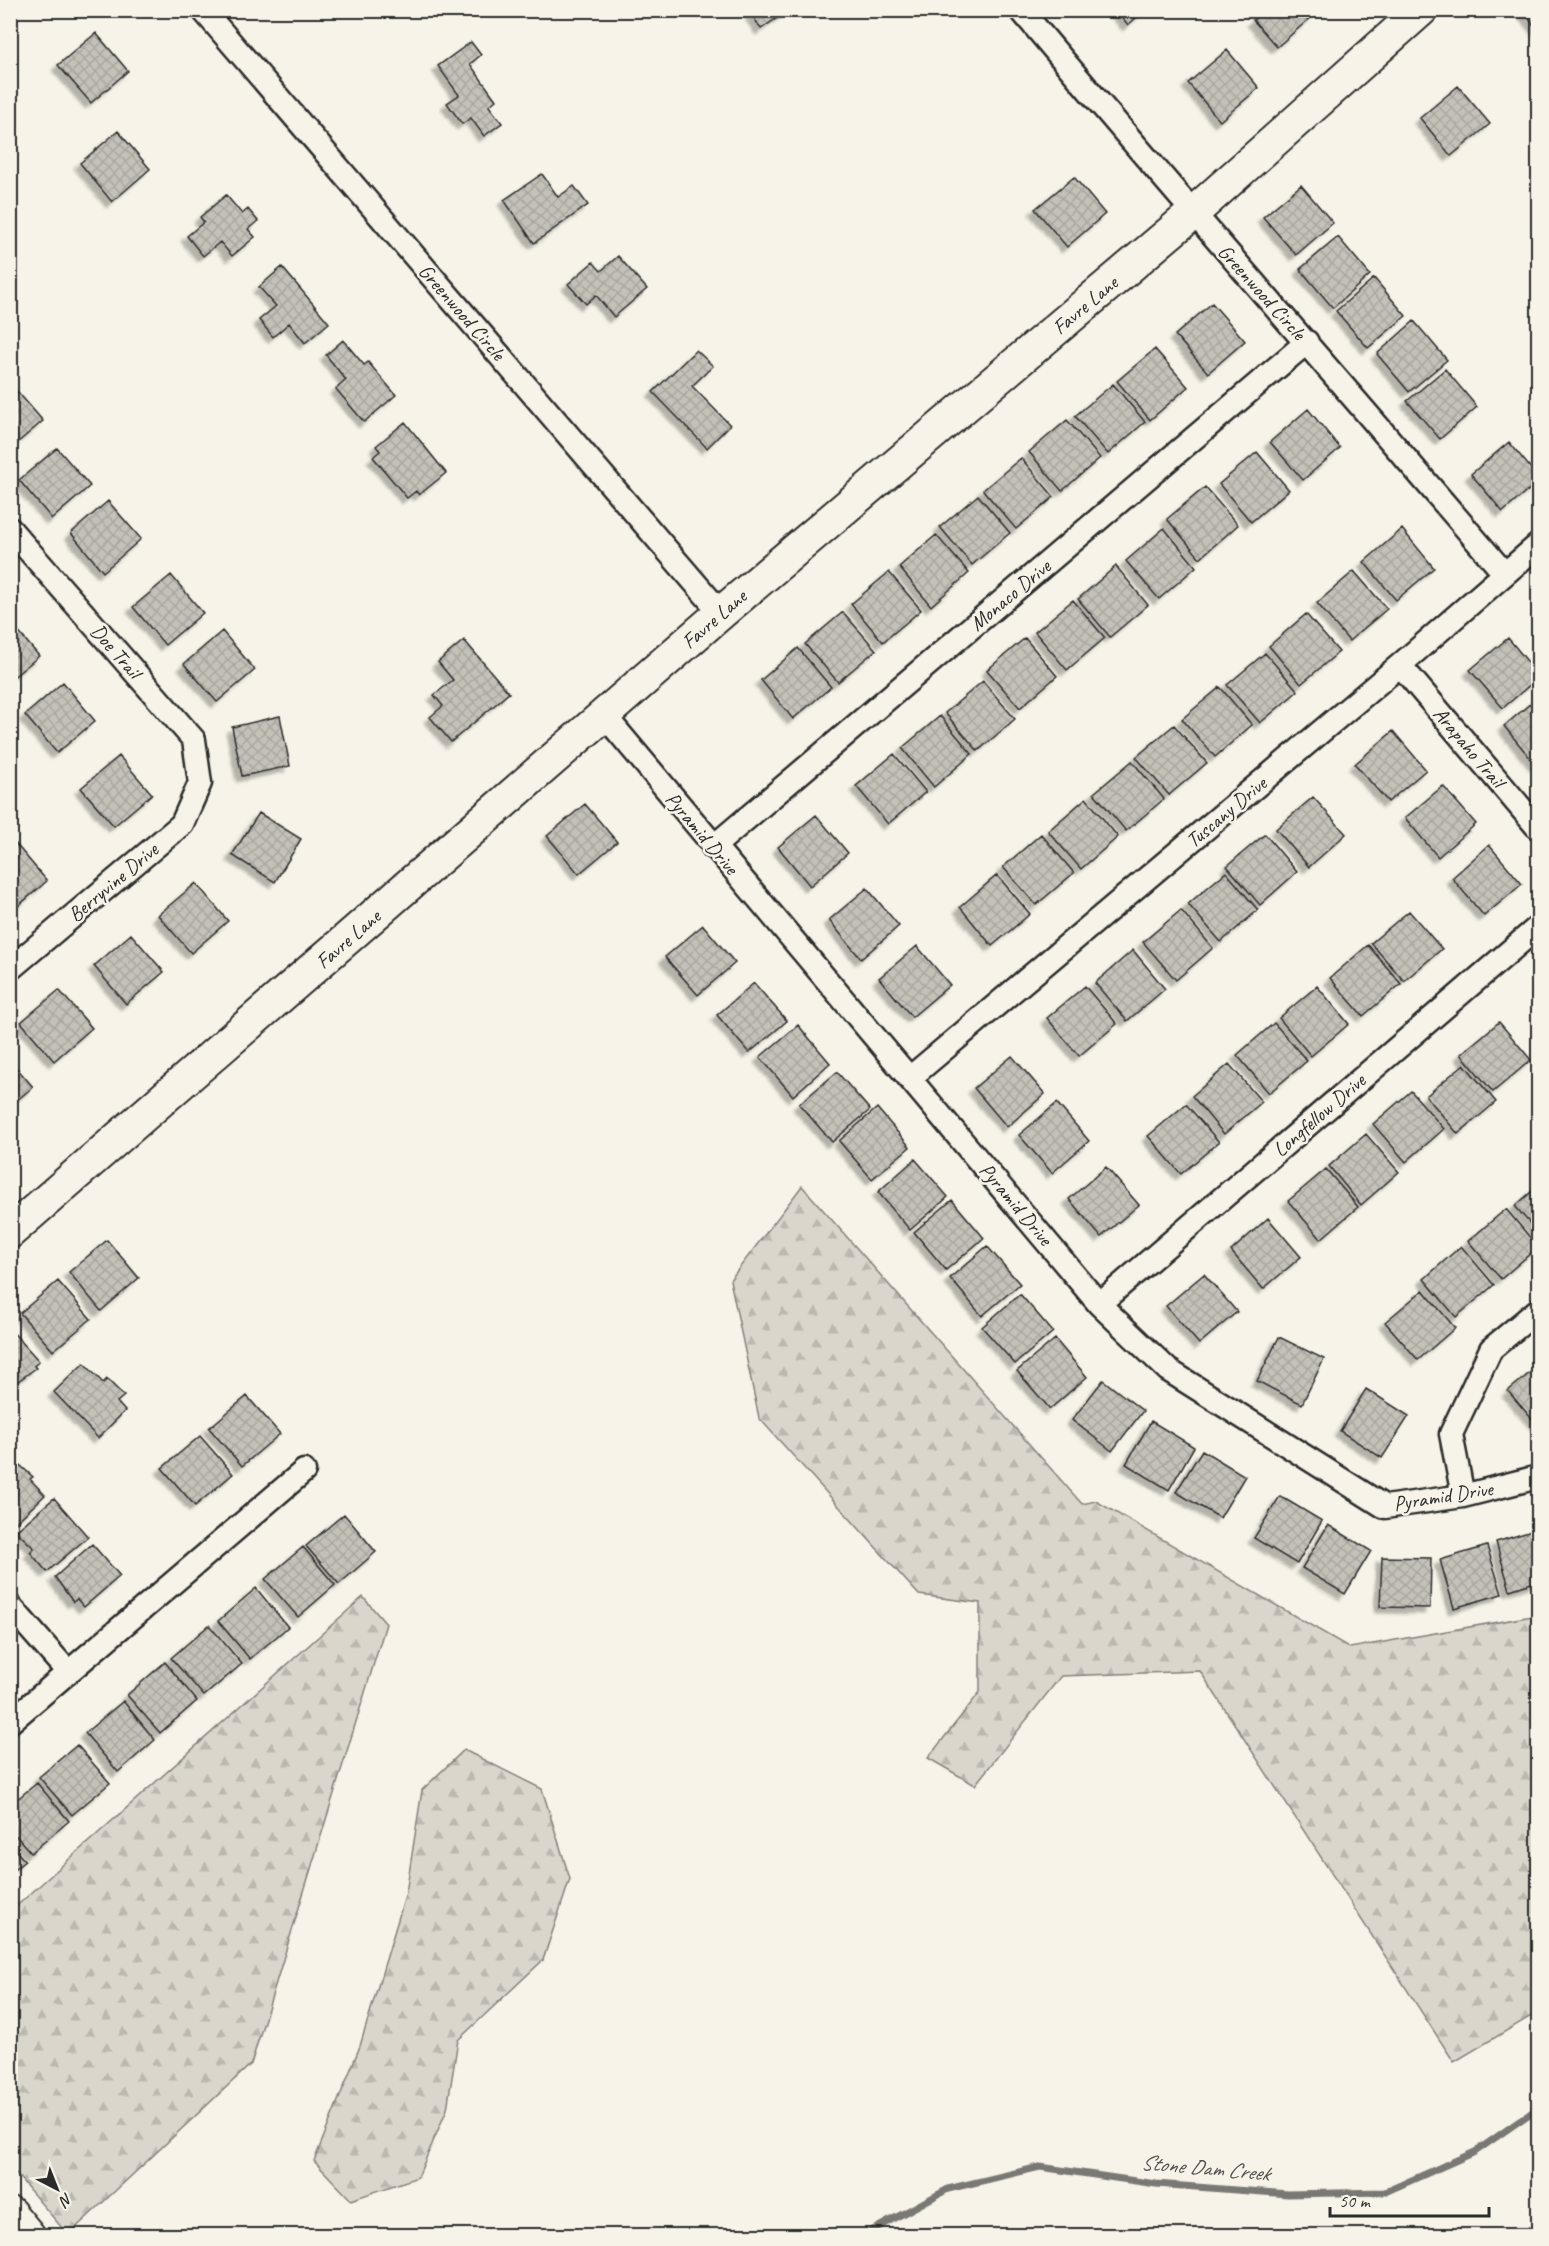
<svg xmlns="http://www.w3.org/2000/svg" width="1549" height="2246" font-family="Caveat,sans-serif">
	<defs>
		<pattern id="forest-firs" width="22" height="20" patternUnits="userSpaceOnUse" patternTransform="scale(1.5)"><rect width="22" height="20" fill="#dad6cc"/><path d="M5 1l3.5 6h-7zM16 11l3.5 6h-7z" fill="#bbb8af"/></pattern>
		<pattern id="building-cross-hatch" width="8" height="8" patternUnits="userSpaceOnUse" patternTransform="scale(1.5)"><rect width="8" height="8" fill="#c4c1b9"/><path d="M0 0l8 8M0 8l8-8" fill="none" stroke="#a9a69f"/></pattern>
		<filter id="shadow"><feDropShadow dx="-5.5" dy="5.5" stdDeviation="1.5" flood-color="#0004"/></filter>
	</defs>
	<rect width="100%" height="100%" fill="#f7f3e8"/>
	<filter id="ink" filterUnits="userSpaceOnUse"><feTurbulence type="fractalNoise" baseFrequency=".0167" numOctaves="2"/><feDisplacementMap in="SourceGraphic" scale="12" xChannelSelector="R" yChannelSelector="G"/><feConvolveMatrix kernelMatrix="1 2 1 2 8 2 1 2 1" color-interpolation-filters="sRGB"/></filter>
	<g filter="url(#ink)">
		<path fill="url(#forest-firs)" stroke="#82807c" stroke-width="1.5" d="M802 1186 1082 1504 1096 1501 1350 1648 1538 1615V2012L1454 2062 1200 1671 1061 1676 975 1785 928 1758 980 1692V1603L919 1595 759 1418 730 1280Z
			M363 1597 386 1624 251 2064 68 2235 11 2168V1911Z
			M464 1750 542 1789 570 1879 543 1960 458 2040 447 2109 418 2177 351 2200 314 2161 360 2046 406 1893 422 1790Z"/>
		<g fill="none" stroke-linecap="round" stroke-linejoin="round">
			<path stroke="#7a7874" stroke-width="7" d="M862 2236 948 2189 1040 2167 1156 2184 1288 2194 1385 2192 1475 2152 1538 2108"/>
		</g>
		<path fill="url(#building-cross-hatch)" stroke="#2b2b2b" stroke-width="1.5" filter="url(#shadow)" d="M749 10H789L761 29Z
			M1116 10H1145L1128 25Z
			M1264 10H1312L1315 14 1277 47 1253 20Z
			M1522 10H1538V30Z
			M96 33 128 71 91 103 58 65Z
			M471 42 481 55 470 64 496 100 489 106 502 123 484 136 471 118 462 124 447 103 459 95 438 66Z
			M1227 50 1259 88 1220 121 1188 83Z
			M1458 86 1490 124 1451 156 1420 118Z
			M118 131 150 169 112 202 80 163Z
			M542 174 558 197 574 186 588 205 534 243 504 200Z
			M1074 177 1105 214 1067 247 1035 209Z
			M1301 185 1333 223 1296 255 1263 217Z
			M226 195 242 214 248 209 258 221 248 229 255 237 232 256 220 242 203 256 187 236 204 222 200 217Z
			M1338 237 1370 275 1333 308 1300 269Z
			M618 256 647 289 614 317 596 295 586 304 568 284 593 262 601 271Z
			M282 267 329 323 305 343 289 323 273 337 259 320 276 306 259 287Z
			M1374 278 1406 316 1368 348 1336 311Z
			M1212 303 1245 341 1208 373 1175 335Z
			M1414 321 1447 360 1409 392 1377 354Z
			M343 340 364 365 368 362 396 395 364 422 336 389 346 380 326 355Z
			M1155 349 1188 387 1150 420 1117 381Z
			M696 350 713 366 692 386 730 425 707 448 653 392Z
			M1445 369 1477 407 1440 439 1407 401Z
			M10 383 43 421 10 449Z
			M1113 384 1145 422 1108 454 1075 416Z
			M1308 409 1340 448 1303 480 1270 442Z
			M1067 420 1100 458 1062 491 1029 452Z
			M405 422 446 473 419 495 416 491 407 498 373 457 380 451 376 446Z
			M1509 442 1538 477V482L1503 512 1471 474Z
			M57 448 90 486 52 519 19 480Z
			M1257 452 1289 490 1251 522 1219 484Z
			M1021 458 1054 497 1016 529 983 490Z
			M1205 487 1238 525 1200 558 1167 519Z
			M978 495 1010 533 972 565 940 527Z
			M108 501 141 539 103 572 71 533Z
			M1164 528 1196 567 1159 599 1126 561Z
			M1402 529 1434 568 1396 600 1364 562Z
			M936 535 969 573 931 606 899 567Z
			M1116 566 1148 605 1110 637 1078 599Z
			M1354 571 1387 609 1349 641 1317 603Z
			M889 572 921 610 883 642 851 604Z
			M171 575 203 613 165 645 133 607Z
			M1073 600 1105 638 1067 670 1035 632Z
			M843 612 876 650 838 682 805 644Z
			M1306 614 1339 652 1301 684 1269 646Z
			M10 622 39 656 10 680Z
			M222 631 255 670 217 702 184 664Z
			M1025 638 1057 676 1020 708 987 670Z
			M1508 638 1538 674V678L1503 708 1470 670Z
			M464 640 509 693 451 742 430 717 443 706 434 695 453 680 438 662Z
			M798 648 831 687 793 719 761 680Z
			M1265 653 1298 691 1260 723 1227 685Z
			M983 681 1015 719 978 751 945 713Z
			M63 682 95 721 57 753 25 715Z
			M1220 687 1252 725 1215 757 1182 719Z
			M1538 697V762L1536 765 1504 726Z
			M280 716 290 766 242 776 232 727Z
			M940 716 972 754 934 787 902 748Z
			M1174 725 1207 763 1169 795 1136 757Z
			M1393 731 1426 770 1388 802 1355 764Z
			M894 754 926 792 888 824 856 786Z
			M119 756 152 794 114 826 81 788Z
			M1132 761 1164 799 1126 831 1094 793Z
			M1443 786 1476 824 1438 857 1405 818Z
			M1313 797 1346 834 1309 867 1276 829Z
			M1086 798 1118 837 1081 869 1048 831Z
			M585 804 617 842 579 874 547 836Z
			M259 813 301 839 275 882 232 855Z
			M816 815 848 853 810 886 778 847Z
			M1041 834 1074 873 1036 905 1003 867Z
			M1265 834 1297 872 1260 905 1227 866Z
			M15 843 47 881 10 913V847Z
			M1489 845 1522 884 1484 916 1452 878Z
			M1226 872 1258 910 1221 942 1188 904Z
			M997 875 1030 914 992 946 960 907Z
			M196 883 228 921 191 953 158 915Z
			M867 888 899 926 861 959 829 920Z
			M1181 910 1213 948 1176 980 1143 942Z
			M1409 911 1442 949 1404 981 1371 943Z
			M703 925 735 963 698 995 665 957Z
			M131 934 164 972 126 1004 94 966Z
			M1368 945 1401 984 1363 1016 1330 978Z
			M917 946 950 985 912 1017 879 978Z
			M1133 950 1165 989 1127 1021 1095 983Z
			M754 983 787 1021 749 1053 717 1015Z
			M1085 986 1117 1024 1079 1056 1047 1018Z
			M1317 986 1349 1024 1311 1056 1279 1018Z
			M59 990 92 1028 54 1061 21 1022Z
			M1499 1022 1531 1060 1493 1092 1461 1054Z
			M1274 1023 1307 1061 1269 1093 1237 1055Z
			M798 1025 830 1063 793 1096 760 1057Z
			M1012 1056 1045 1094 1007 1127 974 1088Z
			M10 1060 33 1087 10 1106Z
			M1229 1064 1262 1102 1224 1134 1192 1096Z
			M1464 1064 1496 1102 1458 1134 1426 1096Z
			M837 1072 870 1110 832 1142 799 1104Z
			M1411 1091 1444 1129 1406 1162 1373 1124Z
			M1057 1103 1089 1141 1052 1173 1019 1135Z
			M1186 1104 1219 1142 1181 1174 1148 1136Z
			M877 1108 910 1147 872 1179 839 1141Z
			M1366 1134 1399 1172 1361 1205 1329 1166Z
			M915 1159 948 1197 910 1230 878 1192Z
			M1106 1167 1139 1205 1101 1237 1069 1199Z
			M1326 1169 1358 1207 1321 1239 1288 1201Z
			M1538 1186V1233L1515 1206Z
			M952 1200 984 1238 946 1270 914 1232Z
			M1506 1209 1538 1247 1501 1279 1468 1241Z
			M1268 1218 1301 1257 1263 1289 1231 1251Z
			M107 1240 139 1278 101 1311 69 1272Z
			M987 1246 1020 1284 982 1316 950 1278Z
			M1461 1246 1494 1285 1456 1317 1424 1279Z
			M1204 1274 1237 1312 1199 1344 1166 1306Z
			M58 1281 91 1319 53 1351 20 1313Z
			M1423 1290 1455 1328 1418 1360 1385 1322Z
			M1020 1294 1053 1332 1015 1364 982 1327Z
			M10 1329 39 1361 34 1366 36 1368 10 1387Z
			M1279 1337 1324 1359 1302 1404 1257 1381Z
			M1055 1339 1087 1377 1050 1409 1017 1371Z
			M84 1363 103 1383 107 1379 124 1396 117 1402 125 1411 98 1438 54 1392Z
			M1538 1366V1426L1508 1391Z
			M1103 1380 1143 1411 1112 1451 1072 1420Z
			M1366 1389 1409 1416 1382 1458 1340 1431Z
			M247 1396 280 1434 242 1466 209 1428Z
			M1151 1421 1194 1447 1169 1490 1126 1464Z
			M200 1436 233 1474 195 1506 162 1468Z
			M1202 1450 1245 1476 1220 1518 1176 1492Z
			M11 1457 33 1477 30 1479 45 1495 10 1528Z
			M1280 1496 1322 1521 1297 1564 1254 1538Z
			M54 1498 88 1537 47 1572 30 1552 34 1548 16 1531Z
			M344 1514 376 1552 339 1584 306 1546Z
			M1328 1525 1371 1551 1345 1594 1302 1568Z
			M1538 1529V1581L1510 1590 1496 1542Z
			M92 1544 120 1576 84 1607 77 1599 73 1602 55 1577Z
			M1487 1546 1502 1594 1454 1608 1440 1560Z
			M303 1547 335 1585 298 1617 265 1579Z
			M1382 1557 1431 1558 1430 1608 1380 1607Z
			M256 1588 288 1627 250 1659 218 1621Z
			M209 1625 242 1664 204 1696 171 1658Z
			M165 1662 197 1701 160 1733 127 1695Z
			M123 1701 155 1740 118 1772 85 1733Z
			M77 1745 110 1783 72 1815 39 1777Z
			M37 1783 69 1821 31 1853 10 1829V1805Z
			M10 1844 25 1861 10 1873Z"/>
		<g fill="none" stroke-linecap="round" stroke-linejoin="round">
			<defs>
				<path id="street" d="M203 10 721 613
					M1021 10C1180 200 1344 385 1504 573
					M10 529 194 740 200 783 182 824 10 969
					M1400 665 1538 828
					M605 716 1099 1304 1168 1370 1385 1507 1463 1496 1538 1477
					M713 847 1307 342
					M911 1077 1400 665 1538 545
					M1099 1304 1538 927
					M1463 1496 1451 1434 1491 1349 1538 1310
					M10 1606 68 1672
					M10 1722 304 1471"/>
				<path id="secondary" d="M10 1232 721 613 1192 214 1421 10
					M10 2213 29 2236"/>
			</defs>
			<use href="#street" stroke="#2b2b2b" stroke-width="27"/>
			<use href="#secondary" stroke="#2b2b2b" stroke-width="36"/>
			<use href="#street" stroke="#f7f3e8" stroke-width="22"/>
			<use href="#secondary" stroke="#f7f3e8" stroke-width="32"/>
		</g>
	</g>
	<g text-anchor="middle" dominant-baseline="central" stroke-width="5" stroke-linejoin="round" paint-order="stroke">
		<g font-size="21" fill="#2b2b2b" stroke="#f7f3e8">
			<text transform="translate(1262 292) rotate(48)">Greenwood Circle</text>
			<text transform="translate(1085 305) rotate(-40)">Favre Lane</text>
			<text transform="translate(462 312) rotate(49)">Greenwood Circle</text>
			<text transform="translate(1010 595) rotate(-40)">Monaco Drive</text>
			<text transform="translate(714 619) rotate(-41)">Favre Lane</text>
			<text transform="translate(116 651) rotate(49)">Doe Trail</text>
			<text transform="translate(1469 747) rotate(50)">Arapaho Trail</text>
			<text transform="translate(1226 812) rotate(-40)">Tuscany Drive</text>
			<text transform="translate(702 833) rotate(50)">Pyramid Drive</text>
			<text transform="translate(113 882) rotate(-40)">Berryvine Drive</text>
			<text transform="translate(348 939) rotate(-41)">Favre Lane</text>
			<text transform="translate(1319 1115) rotate(-41)">Longfellow Drive</text>
			<text transform="translate(1016 1204) rotate(50)">Pyramid Drive</text>
			<text transform="translate(1443 1496) rotate(-9)">Pyramid Drive</text>
		</g>
		<g font-size="22" font-style="italic" fill="#53524f" stroke="#f7f3e8">
			<text transform="translate(1205 2168) rotate(5)">Stone Dam Creek</text>
		</g>
	</g>
	<rect width="1549" height="2246" fill="none" stroke="#f7f3e8" stroke-width="36"/>
	<rect x="18" y="18" width="1513" height="2210" fill="none" stroke="#2b2b2b" stroke-width="2" filter="url(#ink)"/>
	<g transform="translate(57 2189) rotate(138)" stroke="#f7f3e8" stroke-width="4.5" paint-order="stroke">
	<path d="M0-4.5L10 22L0 15L-10 22Z" fill="#2b2b2b"/>
	<text y="-9" font-size="16" font-weight="bold" text-anchor="middle" fill="#2b2b2b">N</text>
	</g>
	<path d="M1330 2207v9h159v-9" fill="none" stroke="#2b2b2b" stroke-width="3"/>
	<text x="1339" y="2207" font-size="18" fill="#2b2b2b" stroke="#f7f3e8" stroke-width="4.5" paint-order="stroke">50 m</text>
</svg>
